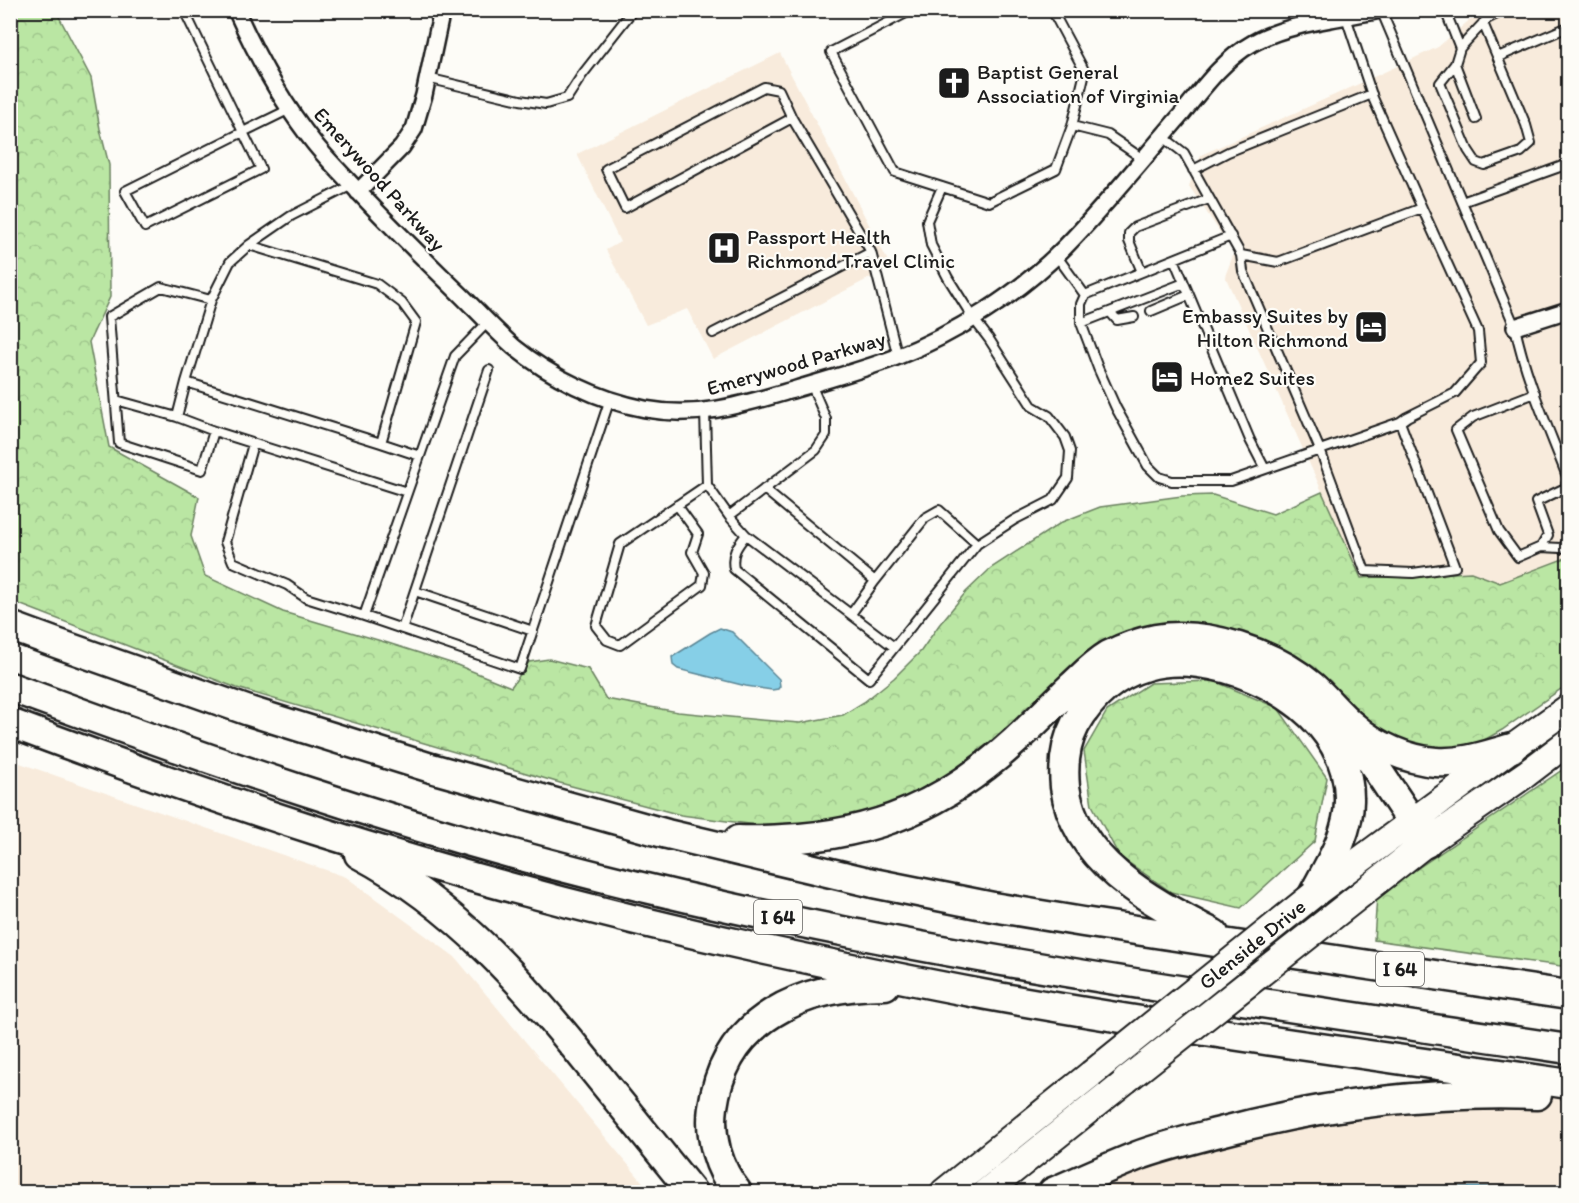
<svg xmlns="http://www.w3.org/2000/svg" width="1579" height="1203" font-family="Itim,sans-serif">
	<defs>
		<pattern id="forest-crowns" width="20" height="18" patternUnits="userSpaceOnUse" patternTransform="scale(1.5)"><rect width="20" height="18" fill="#bae6a3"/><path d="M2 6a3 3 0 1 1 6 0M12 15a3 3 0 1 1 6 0" fill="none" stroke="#9fc58c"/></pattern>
	</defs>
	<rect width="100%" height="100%" fill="#fdfcf7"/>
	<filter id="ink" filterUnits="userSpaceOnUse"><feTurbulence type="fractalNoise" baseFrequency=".0167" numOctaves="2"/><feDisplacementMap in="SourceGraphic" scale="12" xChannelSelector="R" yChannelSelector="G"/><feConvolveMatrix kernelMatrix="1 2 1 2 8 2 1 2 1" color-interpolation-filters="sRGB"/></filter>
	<g filter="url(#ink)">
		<path fill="#f8ebdc" d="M1480 11H1568V557L1500 583 1471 572 1361 578 1225 276 1234 253 1189 186 1201 155 1350 88 1438 47Z
			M780 53 891 267 713 359 687 309 646 325 606 250 620 242 577 154Z
			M11 760 346 877 455 957 651 1192H11Z
			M1508 1094 1568 1096V1192H1053L1182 1142Z"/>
		<path fill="url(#forest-crowns)" stroke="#6b8160" stroke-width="1.5" d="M28 11H56L91 78 100 129 109 165 110 297 89 342 109 447 199 497 191 536 205 576 283 612 388 643 457 665 511 687 529 662 549 659 588 669 606 699 678 712 761 720 800 723 843 715 864 702 894 678 921 651 939 625 966 592 991 568 1062 522 1100 507 1182 496 1213 495 1273 514 1322 492 1361 578 1471 572 1500 583 1568 557V684L1502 730 1477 744 1449 749 1410 745 1198 632 995 744 955 773 916 794 863 815 817 823 757 825 681 815 560 783 237 688 11 601 10 15Z
			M1214 681 1278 708 1327 778 1315 841 1241 908 1171 892 1119 856 1092 805 1084 751 1107 711 1150 683Z
			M1568 766V967L1374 940 1377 896Z"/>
		<path fill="#86cfe7" stroke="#5c8796" stroke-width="1.5" d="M720 628 732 632 779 679 780 686 778 689 772 690 746 686 678 669 673 665 672 657 710 633Z
			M1440 1187H1537L1568 1188V1192H1379Z"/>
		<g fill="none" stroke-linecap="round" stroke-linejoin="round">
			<defs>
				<path id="service" d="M184 10 243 132 290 109
					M912 10 831 52 895 172 989 202 1056 169 1072 126 1085 72 1052 10
					M1381 10 1515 327C1526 380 1549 429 1568 479L1565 488 1536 502 1548 535 1541 547 1518 557 1499 531 1456 430 1473 417 1535 393
					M1445 10 1460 48
					M1498 57 1568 27
					M1455 64 1440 83 1468 150 1476 162 1484 165 1521 152 1531 143 1526 125 1483 23
					M427 78 520 100 546 104 567 98 582 75 633 10
					M792 118 779 90 764 87 606 169 625 208 792 118 871 252 898 357
					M1476 119 1455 64 1460 48 1487 19 1505 10
					M1072 126 1108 135 1143 159
					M243 132 261 169 145 227 125 191Z
					M1162 136 1184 153 1241 255 1278 262 1422 208 1373 98 1346 17
					M1193 170 1228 152 1372 94
					M1462 202 1568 164
					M249 245 230 262 211 300 186 382 381 443 416 322 402 303 377 284 249 245 291 216 352 185
					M1056 255 1085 295 1081 304V323L1098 368 1116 408 1148 466 1159 477 1172 481H1231L1320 450 1243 271 1241 255
					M1174 259 1250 440 1265 469
					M1142 272 1129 241V233L1135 227 1209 199
					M1085 295 1231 236
					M211 300 161 287 109 317 119 443 202 470 214 431 407 492
					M1151 311 1189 295
					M1110 312 1117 320 1134 317
					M488 322 455 356 364 616 520 669 610 399
					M1081 323 1184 283
					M713 333 871 252
					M186 382 177 417 214 431
					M116 400 177 417
					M1400 422 1320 450 1365 571 1413 573 1455 567 1400 422 1407 417 1455 393 1481 363 1478 331 1422 208
					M381 443 420 456
					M253 444 225 542 233 562 287 585 306 598 364 616
					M707 485 729 516 816 450 826 435V419L811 384
					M764 489 875 581 851 614
					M677 505 698 534 692 552 704 573 702 585 620 645 607 640 596 626 620 544 707 485 705 411
					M729 516 746 535C737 546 731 554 734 569L869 679 977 544 1014 520 1053 500 1068 478 1070 451 1065 437 1049 416 1032 406 989 339 973 318 948 278 931 245 927 221 942 187
					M746 535 894 647
					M1541 547 1561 548 1568 544
					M875 581 925 518 939 510 977 544
					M415 591 533 631
					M402 629 489 370"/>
				<path id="minor" d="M236 10C257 57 282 103 314 143 326 158 340 172 353 186 388 224 425 260 462 296 479 313 496 331 514 347 551 377 598 400 645 409 700 419 744 404 796 389 829 379 862 370 894 358 954 335 1020 293 1065 247 1106 205 1143 159 1181 115 1202 89 1224 59 1253 43 1288 23 1341 18 1381 10
					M358 192 402 147 414 129 424 95 442 10
					M1515 327 1568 310"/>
				<path id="primary" d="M1314 894 1512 748 1568 708
					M1360 895 1426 843 1526 774 1568 742
					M944 1192 1091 1074
					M986 1192 1126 1080"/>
				<path id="motorway" d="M10 626 59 644 249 711 431 768 667 834 873 883 993 907 1083 922 1568 995
					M10 687C204 759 400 827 601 877 919 957 1244 1000 1568 1049
					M10 723C111 761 212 797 315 830 463 877 614 917 766 950 840 966 913 981 987 995 1180 1030 1375 1055 1568 1084
					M1350 729 1426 843
					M738 840C752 841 768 840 783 839 876 835 946 804 1015 741 1034 724 1052 705 1071 687 1083 676 1094 664 1109 655 1123 648 1140 642 1156 639 1206 630 1273 653 1312 686 1327 699 1339 715 1354 727 1375 746 1408 760 1436 762 1462 764 1487 755 1512 748
					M359 854C456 905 528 988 595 1072 627 1112 660 1152 692 1192
					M1214 934C1153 902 1076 864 1065 787 1063 766 1065 744 1075 725 1091 697 1115 675 1146 666 1209 648 1304 688 1335 746 1344 762 1349 780 1349 798 1350 833 1329 865 1313 895
					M737 1192C718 1168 709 1137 713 1107 725 1018 804 985 885 985
					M1053 1192C1081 1180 1109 1167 1137 1156 1164 1146 1193 1139 1220 1132 1325 1104 1429 1091 1537 1095"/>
			</defs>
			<use href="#service" stroke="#1c1c1c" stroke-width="12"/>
			<use href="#minor" stroke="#1c1c1c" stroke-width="20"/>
			<use href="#primary" stroke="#1c1c1c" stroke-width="30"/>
			<use href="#motorway" stroke="#1c1c1c" stroke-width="33"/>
			<use href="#service" stroke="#fdfcf7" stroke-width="8"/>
			<use href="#minor" stroke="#fdfcf7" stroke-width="15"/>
			<use href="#primary" stroke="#fdfcf7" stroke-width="26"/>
			<use href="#motorway" stroke="#fdfcf7" stroke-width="28"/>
			<defs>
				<path id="primary-bridge" d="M1091 1074 1313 895
					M1126 1080 1360 895"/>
			</defs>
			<use href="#primary-bridge" stroke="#1c1c1c" stroke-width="30" stroke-linecap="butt"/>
			<use href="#primary-bridge" stroke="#fdfcf7" stroke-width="26"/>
		</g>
	</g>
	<defs>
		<symbol id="church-square" viewBox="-11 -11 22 22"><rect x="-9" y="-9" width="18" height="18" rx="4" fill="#1c1c1c" stroke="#fdfcf7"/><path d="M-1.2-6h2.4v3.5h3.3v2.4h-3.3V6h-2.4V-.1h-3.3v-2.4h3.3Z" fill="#fff"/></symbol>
		<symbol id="hospital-square" viewBox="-11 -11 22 22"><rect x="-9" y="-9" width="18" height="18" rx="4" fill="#1c1c1c" stroke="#fdfcf7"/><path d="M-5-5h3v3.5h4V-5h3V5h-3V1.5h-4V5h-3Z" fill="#fff"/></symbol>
		<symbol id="hotel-square" viewBox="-11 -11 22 22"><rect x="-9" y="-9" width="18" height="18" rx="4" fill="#1c1c1c" stroke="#fdfcf7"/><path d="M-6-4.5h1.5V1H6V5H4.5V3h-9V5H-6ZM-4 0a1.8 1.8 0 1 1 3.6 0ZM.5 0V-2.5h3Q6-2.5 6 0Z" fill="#fff"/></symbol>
	</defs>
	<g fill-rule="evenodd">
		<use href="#church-square" x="935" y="64" width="38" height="38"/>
		<use href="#hospital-square" x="705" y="229" width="38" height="38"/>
		<use href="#hotel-square" x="1352" y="308" width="38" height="38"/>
		<use href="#hotel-square" x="1148" y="358" width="38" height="38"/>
	</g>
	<g text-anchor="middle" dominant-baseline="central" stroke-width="4.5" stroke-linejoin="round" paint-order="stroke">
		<g fill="#fdfcf7" stroke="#605f5e" stroke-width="1.5">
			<rect x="754" y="900" width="48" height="34" rx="4.5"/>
			<rect x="1376" y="952" width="48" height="34" rx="4.5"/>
		</g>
		<g font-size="20" font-weight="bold" fill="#1c1c1c">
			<text x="778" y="917">I 64</text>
			<text x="1400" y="969">I 64</text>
		</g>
		<g font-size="21" fill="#1c1c1c" stroke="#fdfcf7" text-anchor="start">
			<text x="977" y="71">Baptist General<tspan x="977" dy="24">Association of Virginia</tspan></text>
			<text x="747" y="236">Passport Health<tspan x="747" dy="24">Richmond Travel Clinic</tspan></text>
			<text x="1348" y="315" text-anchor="end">Embassy Suites by<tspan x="1348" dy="24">Hilton Richmond</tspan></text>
			<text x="1190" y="377">Home2 Suites</text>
		</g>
		<g font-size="21" fill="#1c1c1c" stroke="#fdfcf7">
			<text transform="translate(380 179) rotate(48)">Emerywood Parkway</text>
			<text transform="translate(796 363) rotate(-16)">Emerywood Parkway</text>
			<text transform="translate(1252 944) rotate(-39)">Glenside Drive</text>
		</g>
	</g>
	<rect width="1579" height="1203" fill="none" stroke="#fdfcf7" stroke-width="36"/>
	<rect x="18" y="18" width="1543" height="1167" fill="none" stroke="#1c1c1c" stroke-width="2" filter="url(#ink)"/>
</svg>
